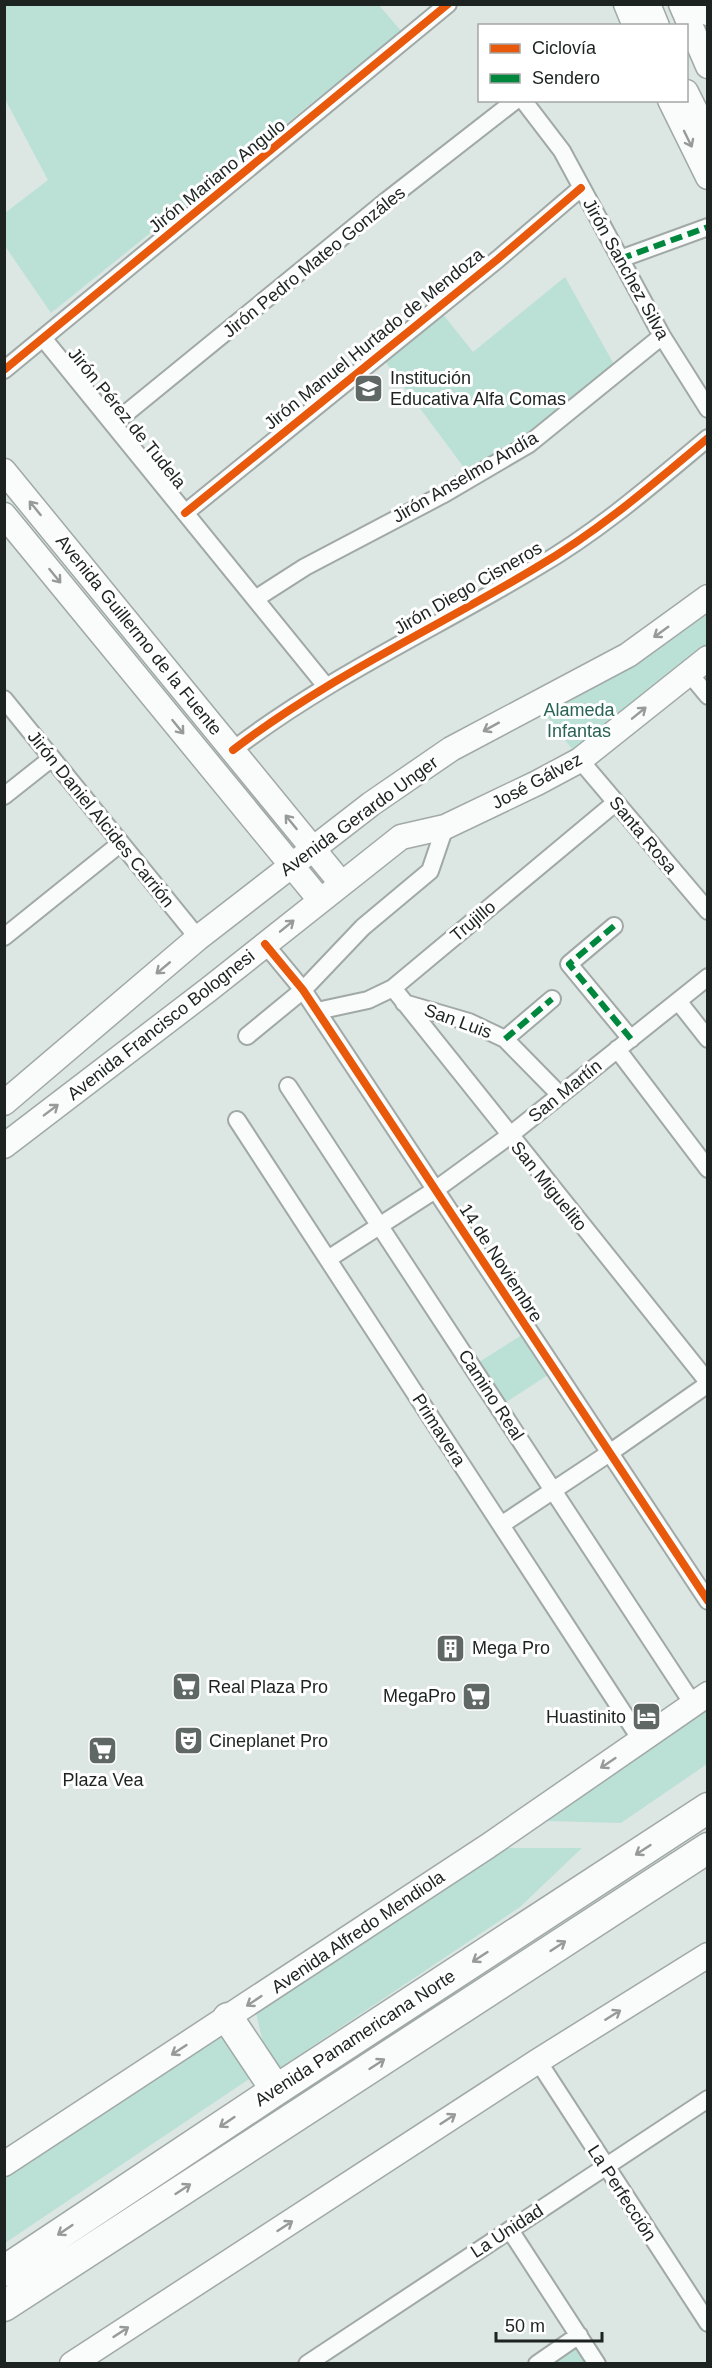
<svg xmlns="http://www.w3.org/2000/svg" width="712" height="2368" font-family="Arial,sans-serif">
	<rect width="100%" height="100%" fill="#dce7e4"/>
	<path fill="#bbe0d6" d="M5 4 379 5 401 31 51 313 5 246V213L48 180 5 99Z
		M565 277 615 366 526 440 468 473 384 360 442 313 473 352Z
		M707 609V651L575 753 545 714 675 635Z
		M525 1333 551 1373 502 1405 476 1364Z
		M707 1705V1764L621 1823 547 1821Z
		M507 1848H582L520 1907 277 2070 264 2047 256 2013Z
		M225 2032 252 2077 5 2243V2176Z
		M577 2345 589 2364H550Z"/>
	<g fill="none" stroke-linecap="round" stroke-linejoin="round">
		<defs>
			<path id="street" d="M523 100 562 151 662 336 708 409
				M620 259 708 227
				M43 338 325 685
				M4 370 448 4
				M113 424 385 202 516 100
				M185 513 498 259 581 188
				M255 599 305 567 442 495 529 444 662 336
				M689 673 708 696
				M4 699 198 938
				M233 750C328 677 436 628 537 567 599 531 653 484 708 438
				M580 760 708 911
				M4 796 52 758
				M614 926 569 964 631 1039
				M4 937 121 843
				M265 944 303 990 317 1011 708 1601
				M393 988 708 1382
				M678 1001 708 1039
				M404 1003 469 1022 505 1039 560 1095
				M317 1011 368 1000 393 988 615 803
				M247 1036 303 990 363 927 430 871 445 827
				M505 1039 552 999
				M617 1049 708 1169
				M288 1086 693 1704
				M237 1120 641 1740
				M328 1259 435 1190 509 1136 708 977
				M501 1525 608 1454 708 1384
				M538 2061 708 2323
				M510 2230 597 2364
				M307 2364 708 2099
				M537 2364 579 2335"/>
			<path id="secondary" d="M626 4 635 26
				M648 4 657 26
				M681 4 708 66
				M704 4 708 13
				M686 92 708 136
				M670 100 708 177
				M4 471 341 883
				M4 515 320 900
				M4 1103 198 938 371 804 451 749 628 655 708 597
				M4 1146 208 990 401 837 445 827 537 783 580 760 708 658
				M4 2164 488 1846 708 1694
				M72 2364 538 2061 708 1955"/>
			<path id="highway" d="M228 2018 276 2090
				M4 2271 276 2090 708 1808
				M4 2306 708 1848"/>
		</defs>
		<use href="#street" stroke="#a1a9a6" stroke-width="20"/>
		<use href="#secondary" stroke="#a1a9a6" stroke-width="27"/>
		<use href="#highway" stroke="#a1a9a6" stroke-width="33"/>
		<use href="#street" stroke="#fafbfb" stroke-width="16"/>
		<use href="#secondary" stroke="#fafbfb" stroke-width="24"/>
		<use href="#highway" stroke="#fafbfb" stroke-width="30"/>
		<path stroke="#00873e" stroke-width="6" stroke-dasharray="12 6" stroke-linecap="butt" d="M620 259 708 227
			M614 926 569 964 631 1039
			M505 1039 552 999"/>
		<defs>
			<path id="cycleway" d="M4 370 448 4
				M185 513 498 259 581 188
				M233 750C328 677 436 628 537 567 599 531 653 484 708 438
				M265 944 303 990 317 1011 708 1601"/>
		</defs>
		<use href="#cycleway" stroke="#fff" stroke-width="11"/>
		<use href="#cycleway" stroke="#e8590c" stroke-width="8"/>
	</g>
	<defs><path id="oneway-shaft" d="M-6 0H5M1.5-3L5.5 0L1.5 3" fill="none" stroke-width="1.6" stroke-linecap="round" stroke-linejoin="round" transform="scale(1.5)"/></defs>
	<g stroke="#969a99">
		<use href="#oneway-shaft" transform="translate(688 139) rotate(64)"/>
		<use href="#oneway-shaft" transform="translate(35 508) rotate(-129)"/>
		<use href="#oneway-shaft" transform="translate(55 576) rotate(51)"/>
		<use href="#oneway-shaft" transform="translate(661 632) rotate(144)"/>
		<use href="#oneway-shaft" transform="translate(639 713) rotate(-39)"/>
		<use href="#oneway-shaft" transform="translate(178 727) rotate(51)"/>
		<use href="#oneway-shaft" transform="translate(491 727) rotate(151)"/>
		<use href="#oneway-shaft" transform="translate(291 822) rotate(-129)"/>
		<use href="#oneway-shaft" transform="translate(287 926) rotate(-39)"/>
		<use href="#oneway-shaft" transform="translate(163 968) rotate(140)"/>
		<use href="#oneway-shaft" transform="translate(51 1110) rotate(-37)"/>
		<use href="#oneway-shaft" transform="translate(608 1763) rotate(146)"/>
		<use href="#oneway-shaft" transform="translate(643 1850) rotate(147)"/>
		<use href="#oneway-shaft" transform="translate(558 1946) rotate(-33)"/>
		<use href="#oneway-shaft" transform="translate(480 1957) rotate(147)"/>
		<use href="#oneway-shaft" transform="translate(254 2001) rotate(146)"/>
		<use href="#oneway-shaft" transform="translate(613 2015) rotate(-32)"/>
		<use href="#oneway-shaft" transform="translate(179 2050) rotate(147)"/>
		<use href="#oneway-shaft" transform="translate(377 2064) rotate(-33)"/>
		<use href="#oneway-shaft" transform="translate(448 2119) rotate(-33)"/>
		<use href="#oneway-shaft" transform="translate(227 2122) rotate(146)"/>
		<use href="#oneway-shaft" transform="translate(183 2189) rotate(-33)"/>
		<use href="#oneway-shaft" transform="translate(285 2226) rotate(-33)"/>
		<use href="#oneway-shaft" transform="translate(65 2230) rotate(146)"/>
		<use href="#oneway-shaft" transform="translate(121 2332) rotate(-33)"/>
	</g>
	<defs>
		<symbol id="school-square" viewBox="-11 -11 22 22"><rect x="-9" y="-9" width="18" height="18" rx="4" fill="#5f6865" stroke="#fff"/><path d="M0-5L7-2L0 1L-7-2ZM-4 1L0 2.5L4 1V4Q0 6-4 4Z" fill="#fff"/></symbol>
		<symbol id="building-square" viewBox="-11 -11 22 22"><rect x="-9" y="-9" width="18" height="18" rx="4" fill="#5f6865" stroke="#fff"/><path d="M-4-6H4V6H1V3H-1V6H-4ZM-2.5-4.3h1.7v1.8h-1.7ZM.8-4.3h1.7v1.8H.8ZM-2.5-1h1.7V.8h-1.7ZM.8-1h1.7V.8H.8Z" fill="#fff"/></symbol>
		<symbol id="supermarket-square" viewBox="-11 -11 22 22"><rect x="-9" y="-9" width="18" height="18" rx="4" fill="#5f6865" stroke="#fff"/><path d="M-6-5.5h2.5l.6 2H6L4.5 2H-2.5L-4.4-4H-6ZM-1.5 3.2a1.3 1.3 0 1 0 .1 0ZM3 3.2a1.3 1.3 0 1 0 .1 0Z" fill="#fff"/></symbol>
		<symbol id="hotel-square" viewBox="-11 -11 22 22"><rect x="-9" y="-9" width="18" height="18" rx="4" fill="#5f6865" stroke="#fff"/><path d="M-6-4.5h1.5V1H6V5H4.5V3h-9V5H-6ZM-4 0a1.8 1.8 0 1 1 3.6 0ZM.5 0V-2.5h3Q6-2.5 6 0Z" fill="#fff"/></symbol>
		<symbol id="theatre-square" viewBox="-11 -11 22 22"><rect x="-9" y="-9" width="18" height="18" rx="4" fill="#5f6865" stroke="#fff"/><path d="M-5-5.5Q0-4 5-5.5V0Q5 5 0 6Q-5 5-5 0ZM-3.3-2.5H-1v1.5H-3.3ZM1-2.5H3.3v1.5H1ZM-2.8 1Q0 5.5 2.8 1Z" fill="#fff"/></symbol>
	</defs>
	<g fill-rule="evenodd">
		<use href="#school-square" x="352" y="372" width="33" height="33"/>
		<use href="#building-square" x="434" y="1632" width="33" height="33"/>
		<use href="#supermarket-square" x="170" y="1670" width="33" height="33"/>
		<use href="#supermarket-square" x="460" y="1680" width="33" height="33"/>
		<use href="#hotel-square" x="630" y="1700" width="33" height="33"/>
		<use href="#theatre-square" x="172" y="1724" width="33" height="33"/>
		<use href="#supermarket-square" x="86" y="1734" width="33" height="33"/>
	</g>
	<g text-anchor="middle" dominant-baseline="central" stroke-width="6" stroke-linejoin="round" paint-order="stroke">
		<g font-size="18" fill="#1c2321" stroke="#fff">
			<text transform="translate(217 176) rotate(-39)">Jirón Mariano Angulo</text>
			<text transform="translate(314 262) rotate(-39)">Jirón Pedro Mateo Gonzáles</text>
			<text transform="translate(626 269) rotate(61)">Jirón Sanchez Silva</text>
			<text transform="translate(374 339) rotate(-39)">Jirón Manuel Hurtado de Mendoza</text>
			<text transform="translate(127 418) rotate(51)">Jirón Pérez de Tudela</text>
			<text transform="translate(465 477) rotate(-30)">Jirón Anselmo Andía</text>
			<text transform="translate(468 588) rotate(-30)">Jirón Diego Cisneros</text>
			<text transform="translate(139 635) rotate(51)">Avenida Guillermo de la Fuente</text>
			<text transform="translate(537 781) rotate(-28)">José Gálvez</text>
			<text transform="translate(359 816) rotate(-36)">Avenida Gerardo Unger</text>
			<text transform="translate(101 819) rotate(51)">Jirón Daniel Alcides Carrión</text>
			<text transform="translate(643 835) rotate(50)">Santa Rosa</text>
			<text transform="translate(473 921) rotate(-40)">Trujillo</text>
			<text transform="translate(458 1021) rotate(20)">San Luis</text>
			<text transform="translate(161 1025) rotate(-38)">Avenida Francisco Bolognesi</text>
			<text transform="translate(565 1091) rotate(-39)">San Martín</text>
			<text transform="translate(549 1186) rotate(51)">San Miguelito</text>
			<text transform="translate(501 1263) rotate(57)">14 de Noviembre</text>
			<text transform="translate(491 1395) rotate(57)">Camino Real</text>
			<text transform="translate(439 1430) rotate(57)">Primavera</text>
			<text transform="translate(358 1932) rotate(-34)">Avenida Alfredo Mendiola</text>
			<text transform="translate(355 2038) rotate(-33)">Avenida Panamericana Norte</text>
			<text transform="translate(622 2193) rotate(57)">La Perfección</text>
			<text transform="translate(507 2231) rotate(-33)">La Unidad</text>
		</g>
		<g font-size="18" fill="#1c2321" stroke="#fff" text-anchor="start">
			<text x="390" y="378">Institución<tspan x="390" dy="21">Educativa Alfa Comas</tspan></text>
			<text x="472" y="1648">Mega Pro</text>
			<text x="208" y="1687">Real Plaza Pro</text>
			<text x="456" y="1696" text-anchor="end">MegaPro</text>
			<text x="626" y="1717" text-anchor="end">Huastinito</text>
			<text x="209" y="1741">Cineplanet Pro</text>
			<text x="103" y="1780" text-anchor="middle">Plaza Vea</text>
		</g>
		<g font-size="18" fill="#286355" stroke="#fff">
			<text x="579" y="710">Alameda<tspan x="579" dy="21">Infantas</tspan></text>
		</g>
	</g>
	<rect width="712" height="2368" fill="none" stroke="#1c2321" stroke-width="12"/>
	<rect x="478" y="24" width="210" height="78" fill="#ffffff" stroke="#a4a7a6" stroke-width="1.5"/>
	<rect x="490" y="44" width="30" height="9" fill="#e8590c" stroke="#a4a7a6" stroke-width="1.5"/>
	<text x="532" y="54" font-size="18" fill="#1c2321">Ciclovía</text>
	<rect x="490" y="74" width="30" height="9" fill="#00873e" stroke="#a4a7a6" stroke-width="1.5"/>
	<text x="532" y="84" font-size="18" fill="#1c2321">Sendero</text>
	<path d="M496 2332v9h106v-9" fill="none" stroke="#1c2321" stroke-width="3"/>
	<text x="505" y="2332" font-size="18" fill="#1c2321" stroke="#ffffff" stroke-width="4.5" paint-order="stroke">50 m</text>
</svg>
